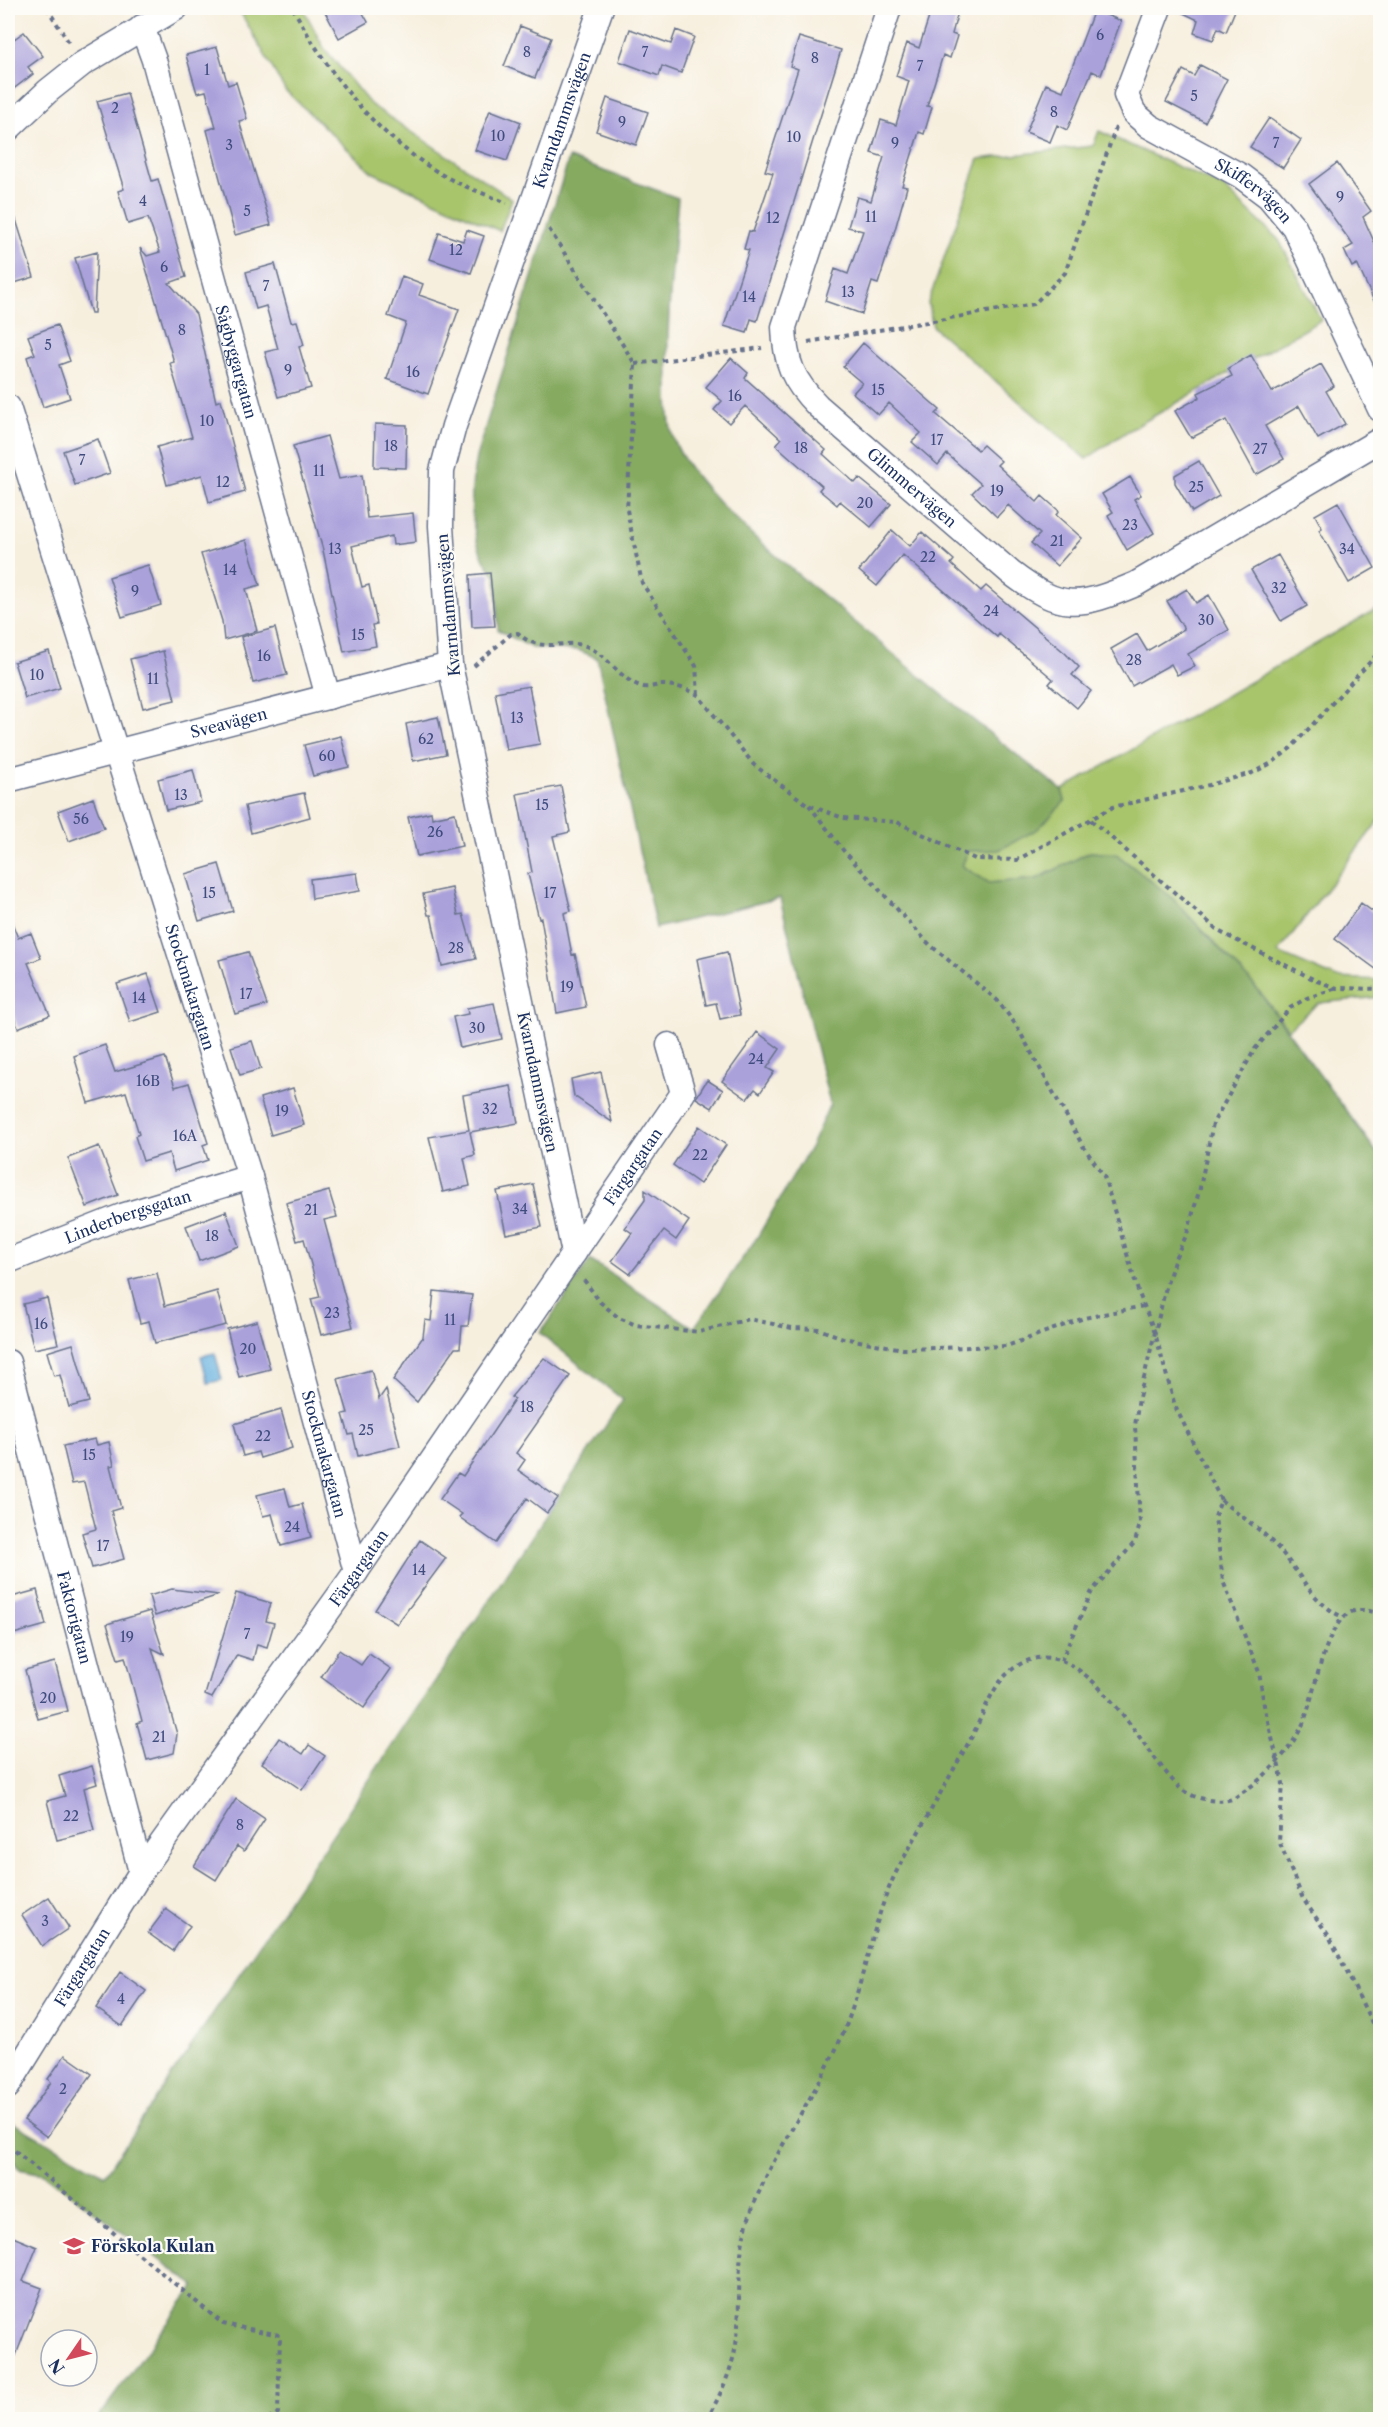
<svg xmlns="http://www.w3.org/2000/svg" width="1388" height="2427" font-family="'Libre Caslon Text',serif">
	<rect width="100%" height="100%" fill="#fdfcf7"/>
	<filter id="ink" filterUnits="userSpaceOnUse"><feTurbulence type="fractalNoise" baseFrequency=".0167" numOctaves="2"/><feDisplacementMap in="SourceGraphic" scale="12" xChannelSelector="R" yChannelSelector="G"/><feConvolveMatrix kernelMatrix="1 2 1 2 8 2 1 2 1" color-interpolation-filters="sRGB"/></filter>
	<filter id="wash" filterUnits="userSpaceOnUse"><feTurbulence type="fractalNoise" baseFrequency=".008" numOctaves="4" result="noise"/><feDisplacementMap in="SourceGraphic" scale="24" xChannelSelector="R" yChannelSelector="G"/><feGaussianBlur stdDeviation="1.35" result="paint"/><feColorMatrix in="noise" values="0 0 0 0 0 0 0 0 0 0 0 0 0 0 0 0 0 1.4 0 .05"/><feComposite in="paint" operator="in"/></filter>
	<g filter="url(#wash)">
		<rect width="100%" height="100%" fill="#f7efde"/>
		<path fill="#a8c56c" stroke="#627a65" stroke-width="1.5" d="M238 8H303L324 48 370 104 512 199 500 231 372 172 285 90Z
			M1099 131 1223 187 1279 240 1321 320 1128 431 1086 459 933 327 928 303 979 159 1093 146Z
			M1380 607V819L1278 953 1337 978 1380 980V997L1319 1003 1288 1029 1254 985 1170 896 1116 854 1090 852 1037 879 989 883 962 866 968 851 999 850 1065 801 1062 790Z"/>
		<path fill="#86aa60" stroke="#506c5f" stroke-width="1.5" d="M569 158 678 198C673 260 666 322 668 384 668 400 668 418 672 434 688 489 792 569 837 607 911 669 985 731 1062 790L1065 801 1038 829 999 850 968 851 962 866 989 883 1037 879 1090 852 1116 854 1170 896 1254 985 1380 1157V2419H97L195 2286 43 2174 19 2169 11 2157 8 2120 105 2175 623 1400 540 1333 590 1260 694 1328 758 1236 811 1146 830 1104 780 898 656 928 597 658 578 650 532 648 498 630 496 576C468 547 469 494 476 457Z"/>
		<path fill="#66b1df" stroke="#40709e" stroke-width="1.5" d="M215 1353 222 1380 208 1383 201 1356Z"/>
		<g id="blocks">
			<path fill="#aaa1db" d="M323 8H360L368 22 339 38Z
				M932 8H959L952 34 957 36 950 58 943 55 927 106 932 107 924 134 919 132 902 186 907 187 892 240 878 284 872 282 862 314 825 301 835 269 848 274 863 231 848 227 857 197 871 201 884 157 871 153 881 120 896 125 909 81 896 76 907 43 919 48Z
				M1173 8H1236L1226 32 1218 28 1213 40 1194 33 1198 20Z
				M1094 10 1121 21 1101 75 1092 71 1067 130 1057 125 1050 142 1026 132 1046 84 1063 91Z
				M520 26 551 38 535 78 504 66Z
				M630 29 671 44 676 30 694 37 681 73 662 66 659 76 619 61Z
				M24 32 43 56 28 67 33 74 8 93V38L10 42Z
				M799 37 841 50 757 321 751 319 747 333 724 326 749 250 744 249 749 231 753 232 773 173 765 171 798 69 790 66Z
				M217 47 228 85 236 82 247 119 239 121 271 225 235 235 207 130 216 127 206 91 197 93 186 55Z
				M1200 65 1227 79 1205 122 1166 102 1183 70 1194 76Z
				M127 93 152 181 158 179 186 277 169 283 196 314 216 402 221 400 245 492 209 502 202 475 167 485 157 447 192 437 170 363 174 362 140 248 147 256 160 252 148 218 128 224 118 191 124 189 97 101Z
				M607 98 648 112 636 145 596 131Z
				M490 110 521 122 507 161 475 150Z
				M1269 118 1301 140 1283 168 1250 147Z
				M1337 163 1371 211 1363 217 1380 255V314L1357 264 1352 267 1344 250 1353 245 1309 184Z
				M12 207 34 277 8 285V208Z
				M467 230 484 236 471 273 430 259 439 233 463 241Z
				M97 252 94 313H91L75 258Z
				M275 264 291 322 297 321 304 345 299 347 311 388 278 397 265 352 278 349 266 306 256 309 246 272Z
				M402 276 423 284 419 295 459 309 428 394 387 379 406 323 388 316Z
				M57 325 70 361 59 365 70 398 43 407 27 357 35 354 28 336Z
				M863 343 940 410 936 414 978 450 983 445 1001 461 997 465 1037 502 1042 496 1059 511 1056 515 1082 538 1057 566 1031 543 1040 534 1008 505 997 517 972 493 981 484 947 454 938 465 912 442 921 433 889 403 878 415 853 393 862 383 843 367Z
				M1251 355 1272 392 1321 364 1334 386 1326 391 1345 424 1318 439 1299 406 1265 426 1284 459 1256 475 1226 420 1191 438 1175 411 1200 397 1198 393 1232 376 1228 368Z
				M731 358 748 373 745 378 826 450 823 454 855 483 859 478 891 504 871 527 840 501 837 505 819 490 822 486 776 445 781 439 745 406 729 423 714 410 722 401 706 387Z
				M375 424 407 425 406 468 374 467Z
				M327 436 339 479 362 475 367 518 413 513 416 542 393 545 392 536 352 546 362 587 369 585 377 624 372 625 376 646 344 652 323 550 293 446Z
				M98 439 110 473 75 485 63 451Z
				M1199 461 1219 496 1192 512 1175 483V475Z
				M1130 477 1141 495 1134 499 1154 533 1127 550 1112 523 1108 515 1113 512 1102 494Z
				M1338 502 1375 568 1349 583 1319 530 1322 528 1315 515Z
				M892 530 910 546 922 532 954 560 951 564 981 591 986 586 1065 653 1079 667 1072 675 1091 691 1077 708 1049 684 1053 679 999 634 997 637 903 555 877 586 859 571Z
				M246 540 260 585 246 589 257 631 224 640 222 621 201 554Z
				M1278 555 1307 606 1281 621 1251 570Z
				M148 565 161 605 122 617 109 577Z
				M490 573 495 626 472 627 470 575Z
				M1187 589 1196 603 1209 595 1229 630 1188 654 1195 666 1177 675 1171 664 1132 686 1111 649 1137 634 1147 651 1184 629 1167 601Z
				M275 628 287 675 253 683 241 637Z
				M49 651 60 688 25 698 14 662Z
				M163 651 175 700 143 708 130 659Z
				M529 686 540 744 506 750 495 692Z
				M438 717 446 754 413 761 406 724Z
				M341 736 349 767 313 776 304 745Z
				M193 770 201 802 166 810 158 779Z
				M561 786 570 832 553 836 571 911 564 913 572 955 575 954 586 1007 557 1013 541 918 539 919 528 874 532 872 517 794Z
				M304 793 310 817 251 833 245 806Z
				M93 798 104 828 69 841 58 811Z
				M431 812 432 818 455 813 462 846 417 856 408 817Z
				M219 864 233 911 199 921 185 874Z
				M357 873 360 891 312 899 310 879Z
				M452 888 458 915 463 914 476 959 442 966 431 915H428L423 894Z
				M1361 903 1380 917V972L1335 939Z
				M8 913 18 938 31 933 41 958 28 963 50 1015 18 1028 8 1002Z
				M248 952 267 1005 235 1014 219 960Z
				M727 952 740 1015 720 1019 716 1003 706 1005 697 959Z
				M148 974 161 1012 130 1022 117 984Z
				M494 1003 502 1039 460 1048 453 1017 468 1014 467 1008Z
				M757 1032 780 1049 767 1068 774 1072 760 1093 755 1089 747 1099 722 1081Z
				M252 1041 261 1069 240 1075 231 1047Z
				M105 1045 115 1072 165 1057 175 1087 189 1083 208 1143 203 1145 208 1160 174 1171 169 1153 143 1161 135 1136 139 1134 126 1092 88 1103 74 1056Z
				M601 1072 612 1122 574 1096 571 1079Z
				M707 1080 723 1090 712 1108 696 1098Z
				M511 1086 518 1123 470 1132 475 1155 464 1158 470 1186 443 1192 429 1137 469 1130 463 1095Z
				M293 1088 304 1125 271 1135 260 1098Z
				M699 1126 726 1145 700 1184 673 1165Z
				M99 1146 118 1195 87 1207 68 1158Z
				M533 1184 542 1227 506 1234 497 1191Z
				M645 1190 689 1221 676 1240 664 1231 630 1274 612 1261 632 1233 625 1228 645 1200Z
				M329 1191 337 1217 324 1220 353 1327 321 1335 311 1299 320 1297 304 1239 297 1241 286 1203Z
				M226 1211 239 1246 199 1261 186 1226Z
				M157 1273 165 1306 217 1291 226 1325 155 1343 149 1321 140 1323 129 1280Z
				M434 1291 472 1295 468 1326H462L460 1348H455L417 1402 393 1380 423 1337 425 1320 431 1321Z
				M47 1298 58 1344 34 1349 23 1304Z
				M257 1321 270 1369 239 1377 227 1329Z
				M73 1344 89 1402 69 1407 60 1375 54 1376 47 1352Z
				M544 1358 570 1376 516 1453 525 1460 518 1470 558 1498 547 1513 527 1498 496 1543 459 1517 462 1514 440 1499 458 1473 463 1476 515 1399 511 1397Z
				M371 1370 379 1399 386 1389 400 1446 358 1456 353 1434 349 1435 343 1414 348 1413 338 1379Z
				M281 1410 292 1448 260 1458 258 1452 243 1456 234 1424Z
				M95 1439 97 1445 109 1442 114 1465 110 1466 121 1508 111 1511 124 1559 92 1568 82 1533 96 1529 84 1482 72 1484 63 1446Z
				M285 1488 290 1507 302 1504 311 1538 281 1546 272 1514 263 1516 257 1495Z
				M420 1540 446 1558 397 1624 375 1610Z
				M172 1589 219 1595 155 1616 149 1596Z
				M37 1590 46 1625 10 1635 8 1598Z
				M236 1593 271 1603 266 1621 274 1623 267 1647 257 1644 253 1660 237 1655 212 1698 205 1695Z
				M150 1611 164 1654 152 1648 177 1734 174 1753 147 1760 137 1723 142 1721 125 1657 118 1659 107 1624Z
				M339 1650 361 1665 369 1654 391 1669 364 1708 321 1677Z
				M55 1662 68 1711 38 1719 25 1670Z
				M279 1738 303 1754 309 1745 325 1756 302 1790 262 1763Z
				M92 1766 97 1784 84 1788 94 1831 57 1840 47 1801 65 1796 59 1776Z
				M236 1799 265 1819 244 1851 237 1846 216 1880 194 1866Z
				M49 1897 69 1928 42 1946 22 1915Z
				M166 1909 190 1926 173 1951 148 1933Z
				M120 1972 146 1991 122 2026 96 2008Z
				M65 2055 92 2074 47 2137 24 2120 51 2082 48 2079Z
				M8 2235 37 2247 23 2281 42 2288 9 2373Z"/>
		</g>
	</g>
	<g filter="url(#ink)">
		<use href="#blocks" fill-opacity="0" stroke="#68728b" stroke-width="1.5"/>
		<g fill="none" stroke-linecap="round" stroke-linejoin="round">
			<defs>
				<g id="street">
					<path id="s1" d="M889 8 784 327C785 362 793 381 818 406L1011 573C1061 611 1079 608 1136 584L1380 440"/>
					<path id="s2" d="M1159 8 1126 95 1134 113 1149 126 1241 176 1269 197 1294 227 1380 409"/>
					<path id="s3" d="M142 27 154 60 328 697"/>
					<path d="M8 129 48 91 82 64 176 8"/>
					<path id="s4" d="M8 407 250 1177 356 1572"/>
					<path id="s5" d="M8 780 450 665"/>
					<path id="s6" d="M574 1253 450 665 441 526 442 471 454 426 601 8"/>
					<path id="s7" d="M8 1261 122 1216 250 1177"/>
					<path id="s8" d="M8 1362 141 1872"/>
					<path id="s9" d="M8 2086 141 1872 356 1572 683 1093 669 1045"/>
				</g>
			</defs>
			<use href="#street" stroke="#68728b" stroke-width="27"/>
			<path stroke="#68728b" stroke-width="4" stroke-dasharray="4.5 4.5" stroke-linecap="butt" d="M47 8 71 46
				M293 8C330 77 378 139 448 178 467 188 488 195 507 203
				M549 229 635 364 627 510 642 583 696 666 698 695
				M808 342 1034 304 1065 273 1116 127
				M635 364 762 348
				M474 666 511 634 518 633C541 656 567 637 588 647 609 656 621 682 644 687 650 688 657 685 663 685 675 685 687 689 698 695L754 765 808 805 843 818 897 822 975 859 1017 860 1113 807 1209 785 1252 773 1272 763 1291 748 1380 651
				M809 805 843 850 930 945 997 1000 1016 1025 1083 1146 1104 1176 1138 1291 1155 1333 1175 1406 1221 1500 1215 1517 1223 1581 1259 1672 1264 1705 1283 1783 1279 1841 1303 1899 1329 1936 1380 2039
				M1091 820 1220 932 1317 981 1337 988 1380 989
				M584 1280 600 1302 619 1318 636 1325 699 1332 749 1319 792 1328 818 1329 843 1338 903 1349 1007 1346 1084 1318 1144 1306
				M1221 1500C1237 1514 1257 1526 1272 1542 1297 1565 1310 1603 1343 1617
				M1061 1661 1092 1591 1135 1542 1140 1524 1135 1426 1139 1398 1166 1287 1175 1258 1187 1234 1200 1188 1213 1123 1255 1049 1290 1008 1307 998 1337 988
				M8 2145 223 2324 280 2335 278 2413 268 2420
				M707 2420C719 2397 730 2375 735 2350 743 2308 734 2262 748 2221 769 2156 814 2100 841 2038 863 1988 870 1931 892 1881 899 1865 909 1849 918 1833 936 1801 954 1769 971 1738 984 1714 991 1685 1014 1668 1081 1620 1141 1752 1180 1788 1190 1798 1218 1804 1232 1799 1236 1798 1239 1794 1243 1792 1267 1776 1289 1752 1302 1726 1315 1699 1323 1620 1354 1611 1363 1608 1372 1612 1380 1614"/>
			<use href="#street" stroke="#fff" stroke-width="24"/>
		</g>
	</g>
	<defs>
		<symbol id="school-bare" viewBox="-9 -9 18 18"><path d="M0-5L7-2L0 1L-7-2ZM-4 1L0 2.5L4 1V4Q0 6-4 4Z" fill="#d1495b" stroke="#fdfcf7" stroke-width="2.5" paint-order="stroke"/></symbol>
	</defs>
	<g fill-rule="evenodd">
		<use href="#school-bare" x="59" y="2231" width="30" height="30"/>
	</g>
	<g text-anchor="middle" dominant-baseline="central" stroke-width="4.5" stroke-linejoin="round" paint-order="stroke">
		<g font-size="14" fill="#3f4c7d">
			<text x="1100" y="35">6</text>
			<text x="527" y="52">8</text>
			<text x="645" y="52">7</text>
			<text x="815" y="58">8</text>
			<text x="920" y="66">7</text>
			<text x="207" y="70">1</text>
			<text x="1194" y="96">5</text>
			<text x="115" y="108">2</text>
			<text x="1054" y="112">8</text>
			<text x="622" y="122">9</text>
			<text x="498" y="136">10</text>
			<text x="794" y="137">10</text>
			<text x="895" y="143">9</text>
			<text x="1276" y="143">7</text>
			<text x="229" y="145">3</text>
			<text x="1340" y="197">9</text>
			<text x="143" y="201">4</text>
			<text x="247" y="211">5</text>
			<text x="871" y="217">11</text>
			<text x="773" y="218">12</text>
			<text x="456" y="250">12</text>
			<text x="164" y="267">6</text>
			<text x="266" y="286">7</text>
			<text x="848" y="292">13</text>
			<text x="749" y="297">14</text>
			<text x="182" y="330">8</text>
			<text x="48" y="345">5</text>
			<text x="288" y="370">9</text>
			<text x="413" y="372">16</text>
			<text x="878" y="390">15</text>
			<text x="735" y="396">16</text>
			<text x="207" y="421">10</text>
			<text x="937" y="440">17</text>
			<text x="391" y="446">18</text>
			<text x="801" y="448">18</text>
			<text x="1260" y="449">27</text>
			<text x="82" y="460">7</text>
			<text x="319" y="471">11</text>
			<text x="223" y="482">12</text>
			<text x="1196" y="487">25</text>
			<text x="997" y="491">19</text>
			<text x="865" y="503">20</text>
			<text x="1130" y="525">23</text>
			<text x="1057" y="541">21</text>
			<text x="335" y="549">13</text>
			<text x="1347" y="549">34</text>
			<text x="928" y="557">22</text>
			<text x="230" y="570">14</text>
			<text x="1279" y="588">32</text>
			<text x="135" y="591">9</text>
			<text x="991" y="611">24</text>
			<text x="1206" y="620">30</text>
			<text x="358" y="635">15</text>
			<text x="264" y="656">16</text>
			<text x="1134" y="660">28</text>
			<text x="37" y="675">10</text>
			<text x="153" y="679">11</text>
			<text x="517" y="718">13</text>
			<text x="426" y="739">62</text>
			<text x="327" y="756">60</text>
			<text x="181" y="795">13</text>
			<text x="542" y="805">15</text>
			<text x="81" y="819">56</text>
			<text x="435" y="832">26</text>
			<text x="209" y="893">15</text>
			<text x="550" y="893">17</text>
			<text x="456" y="948">28</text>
			<text x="567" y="987">19</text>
			<text x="246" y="994">17</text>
			<text x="139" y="998">14</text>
			<text x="477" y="1028">30</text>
			<text x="756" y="1059">24</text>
			<text x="148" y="1081">16B</text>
			<text x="490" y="1109">32</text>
			<text x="282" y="1111">19</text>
			<text x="185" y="1136">16A</text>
			<text x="700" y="1155">22</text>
			<text x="520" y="1209">34</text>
			<text x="311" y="1210">21</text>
			<text x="212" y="1236">18</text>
			<text x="332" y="1313">23</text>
			<text x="450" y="1320">11</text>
			<text x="41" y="1324">16</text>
			<text x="248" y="1349">20</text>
			<text x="527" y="1407">18</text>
			<text x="366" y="1430">25</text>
			<text x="263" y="1436">22</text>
			<text x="89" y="1455">15</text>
			<text x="292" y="1527">24</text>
			<text x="103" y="1546">17</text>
			<text x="419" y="1570">14</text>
			<text x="247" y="1634">7</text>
			<text x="127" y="1637">19</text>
			<text x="48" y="1698">20</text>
			<text x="159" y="1737">21</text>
			<text x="71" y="1816">22</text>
			<text x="240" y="1825">8</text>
			<text x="45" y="1921">3</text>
			<text x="121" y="1999">4</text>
			<text x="63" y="2089">2</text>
		</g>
		<g font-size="16" fill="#1b2f5e" stroke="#fdfcf7">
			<text stroke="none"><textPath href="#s6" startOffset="1166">Kvarndammsvägen</textPath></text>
			<text stroke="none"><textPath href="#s2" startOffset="256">Skiffervägen</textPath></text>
			<text stroke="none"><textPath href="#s3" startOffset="348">Sågbyggargatan</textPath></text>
			<text stroke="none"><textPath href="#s1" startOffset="549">Glimmervägen</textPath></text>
			<text transform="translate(448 605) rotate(-95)">Kvarndammsvägen</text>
			<text stroke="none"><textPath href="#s5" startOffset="228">Sveavägen</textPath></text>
			<text stroke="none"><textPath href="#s4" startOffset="608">Stockmakargatan</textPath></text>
			<text transform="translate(538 1082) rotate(78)">Kvarndammsvägen</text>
			<text stroke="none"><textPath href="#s9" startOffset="1112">Färgargatan</textPath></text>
			<text stroke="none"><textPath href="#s7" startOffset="128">Linderbergsgatan</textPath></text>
			<text stroke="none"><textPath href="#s4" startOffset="1094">Stockmakargatan</textPath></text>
			<text stroke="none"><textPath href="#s9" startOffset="626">Färgargatan</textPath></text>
			<text stroke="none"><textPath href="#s8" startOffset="264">Faktorigatan</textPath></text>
			<text stroke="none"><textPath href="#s9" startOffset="140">Färgargatan</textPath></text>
		</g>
		<g font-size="16" font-weight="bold" fill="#1b2f5e" stroke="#fdfcf7" text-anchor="start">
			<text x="91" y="2246">Förskola Kulan</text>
		</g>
	</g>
	<rect width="1388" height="2427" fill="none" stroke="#fdfcf7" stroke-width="30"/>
	<g transform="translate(69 2358) rotate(235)"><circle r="28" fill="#fdfcf7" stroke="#a3aaba" stroke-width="1.5"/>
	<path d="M0-4.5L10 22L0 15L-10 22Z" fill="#d1495b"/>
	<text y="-9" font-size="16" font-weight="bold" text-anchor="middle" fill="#1b2f5e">N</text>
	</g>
</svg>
